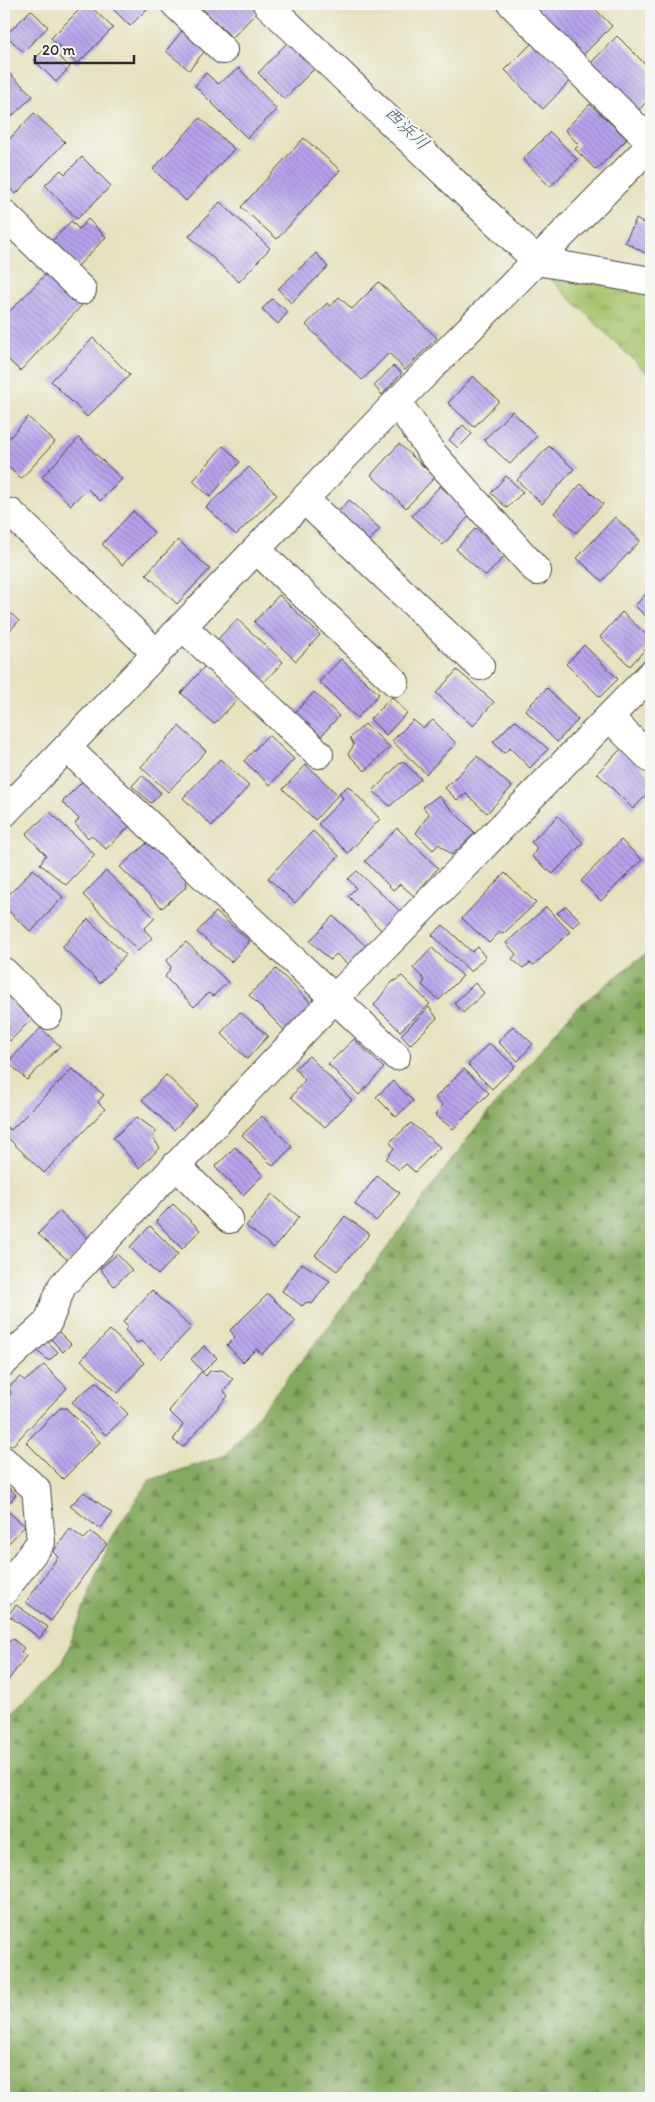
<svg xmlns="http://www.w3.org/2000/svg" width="655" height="2102" font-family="Itim,'Klee One',sans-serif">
	<defs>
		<pattern id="grass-tufts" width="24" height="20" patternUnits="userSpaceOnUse" patternTransform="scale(1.25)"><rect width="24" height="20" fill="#a6c36a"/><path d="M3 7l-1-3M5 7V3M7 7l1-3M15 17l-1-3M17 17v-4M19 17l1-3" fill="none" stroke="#879f57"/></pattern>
		<pattern id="forest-firs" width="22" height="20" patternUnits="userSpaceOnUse" patternTransform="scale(1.25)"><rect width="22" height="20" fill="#84a95e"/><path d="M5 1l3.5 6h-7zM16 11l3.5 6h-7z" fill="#6c8a4e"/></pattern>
		<pattern id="building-back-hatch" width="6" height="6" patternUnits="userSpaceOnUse" patternTransform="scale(1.25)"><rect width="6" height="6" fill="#b6a2ec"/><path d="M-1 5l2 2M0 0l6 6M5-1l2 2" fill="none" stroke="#9484bf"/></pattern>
	</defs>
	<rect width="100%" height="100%" fill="#f6f6f2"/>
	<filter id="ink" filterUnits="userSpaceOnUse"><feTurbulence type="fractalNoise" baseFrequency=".02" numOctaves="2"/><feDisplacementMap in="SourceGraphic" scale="10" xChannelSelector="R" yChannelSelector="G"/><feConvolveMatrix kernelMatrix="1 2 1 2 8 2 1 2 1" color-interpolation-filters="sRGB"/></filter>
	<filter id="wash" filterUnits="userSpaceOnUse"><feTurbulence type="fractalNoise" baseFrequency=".0096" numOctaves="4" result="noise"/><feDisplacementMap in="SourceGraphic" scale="20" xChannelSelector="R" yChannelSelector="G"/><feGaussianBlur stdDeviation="1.12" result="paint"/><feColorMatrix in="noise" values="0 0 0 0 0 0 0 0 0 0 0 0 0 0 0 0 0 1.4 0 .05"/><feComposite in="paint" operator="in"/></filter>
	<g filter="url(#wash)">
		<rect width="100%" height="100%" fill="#e6e1be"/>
		<path fill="url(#grass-tufts)" stroke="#68774a" d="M550 279 651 290V377Z"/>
		<path fill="url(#forest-firs)" stroke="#586a44" d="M651 949V2098H4V1723L63 1662 111 1537 150 1480 226 1455 326 1330 474 1130 574 1010Z"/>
		<g id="blocks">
			<path fill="url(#building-back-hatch)" d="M85 4H88L113 28 77 64 51 38Z
				M108 4H152L130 26Z
				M198 4H254L260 9 232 38Z
				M531 4H590L612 26 582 56Z
				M31 10 48 27 23 52 6 35Z
				M185 27 209 46 189 70 166 51Z
				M617 36 651 70V97L635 114 588 66Z
				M292 38 318 65 284 99 258 73Z
				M535 40 572 79 543 109 505 70Z
				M48 46 70 67 56 82 34 60Z
				M4 68 33 96 4 124Z
				M239 68 277 110 247 138 195 86 206 73 218 84Z
				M590 104 627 139 596 170 575 149 579 145 565 130Z
				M34 113 65 142 16 194 4 183V145Z
				M200 118 234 149 186 201 153 169Z
				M550 132 577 159 550 187 523 159Z
				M304 138 340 170 277 239 241 207Z
				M82 157 111 186 77 219 45 185 61 170 65 174Z
				M220 202 270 248 239 282 189 236Z
				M651 215V256L625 242 636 219 645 224Z
				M88 219 106 237 78 266 52 241 71 221 79 229Z
				M316 253 328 267 291 303 278 289Z
				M49 271 85 302 20 371 4 355V314L6 315Z
				M379 282 437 338 405 370 389 353 362 380 306 325 327 303 330 307 339 297 352 309Z
				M272 299 288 312 278 324 262 309Z
				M93 338 130 375 87 417 51 381Z
				M393 366 402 373 382 395 374 386Z
				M473 376 499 401 474 427 448 403Z
				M512 411 537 436 510 464 484 440Z
				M28 417 55 442 21 479 4 463V444Z
				M463 425 472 434 458 448 449 440Z
				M79 438 122 479 100 501 87 488 71 505 42 477Z
				M399 444 435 477 406 508 371 475Z
				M223 446 240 462 210 497 193 481Z
				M549 446 574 469 542 504 517 480Z
				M249 467 277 495 236 535 206 507Z
				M506 476 523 492 507 508 491 493Z
				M581 484 603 504 576 533 554 513Z
				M440 486 471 514 443 545 412 516Z
				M349 500 380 529 367 543 336 514Z
				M133 511 154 533 122 565 102 544Z
				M615 517 640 541 602 581 577 558Z
				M476 528 505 556 486 576 456 549Z
				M178 540 210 569 177 604 146 574Z
				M651 588V621L635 606Z
				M279 595 320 635 296 661 254 622Z
				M4 607 19 621 4 637Z
				M622 612 651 639V643L630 666 600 637Z
				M237 619 283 662 261 685 215 642Z
				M584 645 618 679 600 697 566 664Z
				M341 659 379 694 357 718 319 682Z
				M205 666 239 698 214 724 181 693Z
				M457 670 494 702 473 726 436 693Z
				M547 688 578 720 557 742 525 710Z
				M314 692 339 716 314 744 288 720Z
				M392 697 407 713 386 735 370 719Z
				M413 720 423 728 433 720 456 743 426 774 392 741Z
				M515 720 548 749 530 768 510 748 504 753 493 742Z
				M365 724 390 747 365 771 348 754 354 745 350 738Z
				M179 726 206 751 168 792 141 767Z
				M268 735 294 759 270 785 244 761Z
				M622 748 651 777V790L633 809 597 773Z
				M477 756 512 787 487 813 466 794 457 800 445 788Z
				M220 759 249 786 212 826 183 798Z
				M402 761 421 779 390 806 373 791Z
				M306 765 338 795 315 820 283 789Z
				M142 775 161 793 151 803 132 786Z
				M83 781 131 825 106 849 91 835 88 838 75 824 79 819 62 802Z
				M348 786 380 819 348 853 318 824 343 798 339 793Z
				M438 796 475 833 452 855 439 844 433 850 416 833 429 814 423 807Z
				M50 812 95 855 66 885 40 864 46 855 26 834Z
				M558 816 583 843 553 874 532 857 537 848 531 842Z
				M397 828 438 868 414 896 400 884 393 890 365 861Z
				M313 831 339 856 295 903 268 878Z
				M621 840 642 860 601 901 581 881Z
				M147 843 185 877 187 886 162 908 120 867Z
				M33 869 63 897 31 932 4 907V900Z
				M106 871 155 918 144 929 152 938 138 951 83 895Z
				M357 871 402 913 382 931 348 896 356 888 348 879Z
				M505 873 536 903 503 934 500 932 489 943 462 918Z
				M566 906 581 921 573 927 557 913Z
				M546 907 570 932 534 965 530 963 523 968 512 959 516 954 506 943Z
				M216 912 250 941 231 962 197 932Z
				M333 916 369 949 351 967 336 954 330 960 310 941Z
				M88 919 126 955 100 983 62 947Z
				M443 925 472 952 478 947 485 957 471 972 432 935Z
				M186 942 228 982 213 996 208 993 194 1007 165 977 171 967 166 961Z
				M432 948 463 976 439 1000 422 985 425 980 413 968Z
				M276 969 310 1002V1013L288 1034 249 995Z
				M402 976 430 1004 400 1031 374 1005 391 983Z
				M475 983 484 993 463 1013 454 1003Z
				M4 989 33 1018 10 1041 7 1037 4 1041Z
				M429 1007 437 1018 410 1045 401 1035Z
				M240 1012 268 1036 247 1059 221 1033Z
				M513 1026 533 1044 518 1061 498 1042Z
				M41 1028 60 1046 27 1080 8 1062Z
				M354 1039 384 1068 359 1095 328 1064Z
				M489 1043 515 1066 492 1089 468 1065Z
				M309 1056 352 1100 325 1127 291 1097 305 1080 295 1068Z
				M72 1069 104 1095 98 1102 105 1109 44 1173 4 1134V1126L11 1130Z
				M464 1069 489 1093 453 1129 435 1115 443 1105 435 1098Z
				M166 1075 197 1105 174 1130 142 1100Z
				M393 1081 413 1101 396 1117 376 1097Z
				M262 1116 292 1147 273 1166 242 1135Z
				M137 1117 156 1131 153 1138 160 1148 139 1168 113 1138Z
				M411 1123 440 1147 415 1172 406 1164 399 1170 386 1159 394 1148 390 1142Z
				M235 1147 263 1175 243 1195 215 1167Z
				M377 1176 400 1193 376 1221 355 1204Z
				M272 1194 299 1217 274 1248 246 1226Z
				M173 1204 200 1230 182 1249 156 1221Z
				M59 1211 90 1240 70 1262 38 1234Z
				M345 1216 370 1234 337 1271 315 1255Z
				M150 1226 178 1254 158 1275 130 1247Z
				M117 1254 132 1270 114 1286 100 1269Z
				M302 1263 330 1281 312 1304 307 1302 302 1306 282 1291Z
				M152 1290 191 1328 161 1359 142 1341 137 1343 125 1330 128 1327 123 1322Z
				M268 1294 296 1321 262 1354 256 1349 243 1362 227 1345 235 1337 230 1330Z
				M56 1329 71 1344 63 1352 50 1338Z
				M110 1330 144 1363 118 1393 81 1360Z
				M46 1340 58 1352 49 1361 36 1350Z
				M204 1346 217 1358 203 1372 191 1359Z
				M44 1365 67 1388 14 1444 10 1446 4 1440V1402L11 1394 9 1387 20 1377 25 1381Z
				M222 1370 233 1379 224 1391 228 1396 183 1447 173 1440 183 1425 169 1411 201 1372 206 1376 210 1371Z
				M96 1382 128 1414 106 1435 72 1402Z
				M60 1408H66L100 1442 63 1479 26 1442Z
				M4 1483 16 1495 8 1504 4 1499Z
				M84 1492 112 1513 100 1529 70 1506Z
				M4 1508 25 1526 4 1548Z
				M70 1529 84 1539 91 1532 107 1544 51 1621 26 1602 58 1557 53 1552Z
				M16 1605 48 1627 40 1638 8 1615Z
				M4 1639 8 1642 13 1639 24 1648 21 1652 26 1656 4 1686Z"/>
		</g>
	</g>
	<g filter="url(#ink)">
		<use href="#blocks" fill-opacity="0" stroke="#474641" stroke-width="1"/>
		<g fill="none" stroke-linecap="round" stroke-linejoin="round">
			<defs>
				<path id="street" d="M175 4 223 50
					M267 4 537 261 651 281
					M512 4 651 142
					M4 214 82 290
					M397 402 433 454 537 571
					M305 500 480 666
					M11 513 157 654
					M257 550 395 682
					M183 627 319 754
					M609 717 651 759
					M67 748 396 1056
					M4 813 397 402 651 145
					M4 972 48 1015
					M176 1165 229 1219
					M4 1362 48 1322 62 1286 335 998 651 674
					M4 1461 36 1489 41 1542 4 1591"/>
			</defs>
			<use href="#street" stroke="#474641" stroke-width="30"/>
			<use href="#street" stroke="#fff" stroke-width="28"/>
		</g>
	</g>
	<g text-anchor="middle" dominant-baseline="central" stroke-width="4.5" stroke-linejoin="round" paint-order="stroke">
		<g font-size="18" font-style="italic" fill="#445a70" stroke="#f6f6f2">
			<text transform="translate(407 128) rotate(44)">西浜川</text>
		</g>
	</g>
	<rect width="655" height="2102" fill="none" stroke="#f6f6f2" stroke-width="20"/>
	<path d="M35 55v8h99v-8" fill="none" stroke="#2b2b2b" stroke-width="2.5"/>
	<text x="42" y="55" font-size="15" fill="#2b2b2b" stroke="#f6f6f2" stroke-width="4" paint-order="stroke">20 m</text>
</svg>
